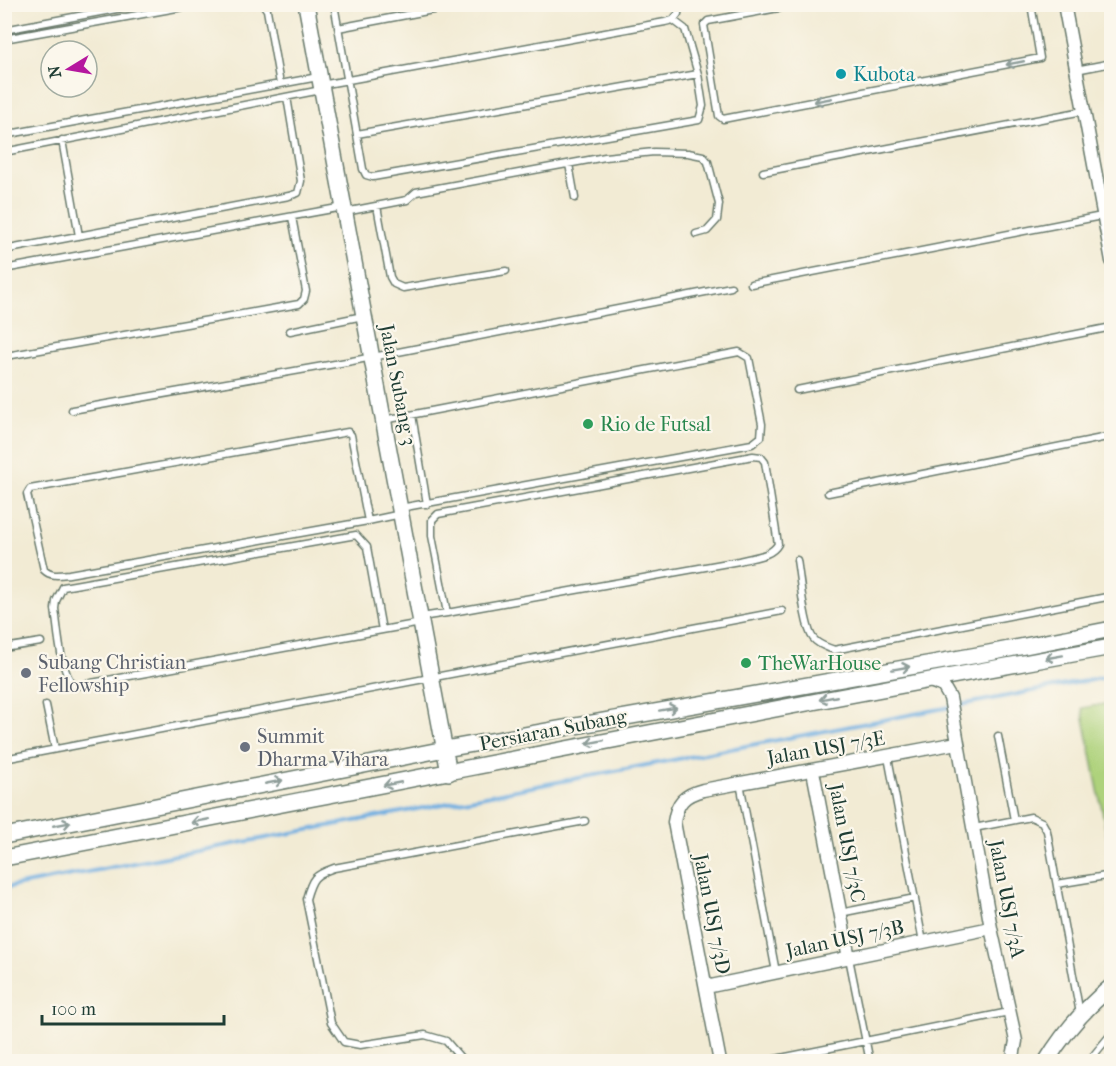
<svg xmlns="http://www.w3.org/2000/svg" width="1116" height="1066" font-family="'IM FELL French Canon',serif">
	<rect width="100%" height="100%" fill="#fbf7ec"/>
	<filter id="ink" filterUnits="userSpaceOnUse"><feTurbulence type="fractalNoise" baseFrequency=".0167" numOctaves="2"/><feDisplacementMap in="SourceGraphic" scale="12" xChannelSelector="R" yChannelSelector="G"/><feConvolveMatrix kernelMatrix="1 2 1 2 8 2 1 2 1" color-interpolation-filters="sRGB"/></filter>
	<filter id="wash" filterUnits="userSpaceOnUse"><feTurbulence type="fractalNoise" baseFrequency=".008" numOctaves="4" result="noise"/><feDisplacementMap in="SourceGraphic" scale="24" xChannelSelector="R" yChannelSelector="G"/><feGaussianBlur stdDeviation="1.35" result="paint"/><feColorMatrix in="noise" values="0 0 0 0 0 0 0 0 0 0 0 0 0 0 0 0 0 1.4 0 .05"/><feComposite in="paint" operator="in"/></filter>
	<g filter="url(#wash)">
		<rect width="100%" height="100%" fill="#f2ebd4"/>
		<path fill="#aed27b" stroke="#668858" stroke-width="1.5" d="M1111 703 1112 851H1110L1082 708Z"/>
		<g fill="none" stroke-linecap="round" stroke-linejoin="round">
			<path stroke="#6eaee1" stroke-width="4" d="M4 888 1112 676"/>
		</g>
	</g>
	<g filter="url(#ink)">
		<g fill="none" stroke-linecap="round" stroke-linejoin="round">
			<defs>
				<path id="service" d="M263 4 267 10 280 84
					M334 4 363 169 366 175 373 177 699 120 703 106 698 74 685 29 673 20
					M800 4 708 21 704 25 719 116 723 119 1040 58 1031 4
					M338 28 464 4
					M4 30 143 4
					M4 39 199 4
					M1076 70 1112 63
					M321 85 665 22 673 20 678 14 679 4
					M357 134 698 74
					M4 135 318 77
					M62 140 79 236
					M4 152 321 90
					M569 164 575 198
					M763 172 1083 111
					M377 206 390 277 394 284 403 288 506 271
					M345 212 407 200 416 192 605 157 654 152 688 153 703 156 708 162 719 204 717 220 707 231 696 234
					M4 250 289 196 298 193 301 181 287 97
					M4 269 343 207
					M751 284 1112 214
					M290 331 363 316
					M4 354 12 355 299 304 304 299 306 291 292 217
					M797 390 1112 327
					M72 410 352 361 731 287
					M412 415 427 504
					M384 420 739 352 749 358 762 424 761 437 752 444 400 508
					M828 493 1112 436
					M368 521 351 435 348 432 30 489 27 494 44 570C51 577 60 575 69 574L368 521 401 514
					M797 560C800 577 804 627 813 638 818 645 827 647 834 650L1112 596
					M421 617 447 613 739 561C752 557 771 557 778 544L765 462 761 457 753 456 438 514 432 520V536L447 613
					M382 630 367 547 356 535 63 587 56 601 55 609C58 628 60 675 75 686L382 630 421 623
					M4 648 41 642
					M46 705 55 749
					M998 736 1014 820
					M888 757 923 942
					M4 759 782 611
					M740 783 776 972
					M974 828 1031 817 1042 822 1047 831 1080 1014
					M1057 884 1112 875
					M840 913 915 898
					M849 958 870 1062
					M464 1062 446 1041 425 1035 360 1045 344 1042 331 1023 306 899C312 878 314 875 334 868L585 821
					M761 1062 1009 1012
					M1088 1062 1112 1033"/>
				<path id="minor" d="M1064 4 1112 261
					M927 680 943 686 950 698 991 928 1016 1041 1012 1062
					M813 771 849 958
					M706 987 991 928
					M720 1062 674 822C677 802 684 795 703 790L957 743"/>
				<path id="tertiary" d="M306 4 449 773
					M4 836 445 749 989 653 1112 629
					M4 858C373 787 742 713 1112 647
					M1046 1062C1064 1032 1085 1008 1112 986"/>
			</defs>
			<use href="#service" stroke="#697a6c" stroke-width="9"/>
			<use href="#minor" stroke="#697a6c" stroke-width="15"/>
			<use href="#tertiary" stroke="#697a6c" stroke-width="18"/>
			<use href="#service" stroke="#fff" stroke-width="6"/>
			<use href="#minor" stroke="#fff" stroke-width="12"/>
			<use href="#tertiary" stroke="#fff" stroke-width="15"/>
		</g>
		<defs><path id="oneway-shaft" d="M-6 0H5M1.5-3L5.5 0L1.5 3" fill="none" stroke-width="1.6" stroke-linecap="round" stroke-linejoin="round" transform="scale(1.5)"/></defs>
		<g stroke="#8f9e9a">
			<use href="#oneway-shaft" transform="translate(1015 63) rotate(169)"/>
			<use href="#oneway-shaft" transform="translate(823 100) rotate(169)"/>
			<use href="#oneway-shaft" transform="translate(1054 657) rotate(170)"/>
			<use href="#oneway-shaft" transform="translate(901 668) rotate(-10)"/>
			<use href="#oneway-shaft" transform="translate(828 698) rotate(169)"/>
			<use href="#oneway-shaft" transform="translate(668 709) rotate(-10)"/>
			<use href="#oneway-shaft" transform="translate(595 742) rotate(169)"/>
			<use href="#oneway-shaft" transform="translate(274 782) rotate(-11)"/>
			<use href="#oneway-shaft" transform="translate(392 784) rotate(169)"/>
			<use href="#oneway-shaft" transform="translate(200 821) rotate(169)"/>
			<use href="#oneway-shaft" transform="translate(62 824) rotate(-11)"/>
		</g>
	</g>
	<circle fill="#0f9aa8" stroke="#fbf7ec" stroke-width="2" cx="841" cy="74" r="6"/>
	<g fill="#2e9e5b" stroke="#fbf7ec" stroke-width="2">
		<circle cx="588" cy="424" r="6"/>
		<circle cx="746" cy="663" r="6"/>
	</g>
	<g fill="#6b7280" stroke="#fbf7ec" stroke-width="2">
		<circle cx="26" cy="673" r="6"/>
		<circle cx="245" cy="747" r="6"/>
	</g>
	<g text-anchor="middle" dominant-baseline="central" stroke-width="4.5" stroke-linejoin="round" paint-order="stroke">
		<g font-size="20" fill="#0d838f" stroke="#fbf7ec" text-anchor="start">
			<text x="853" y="74">Kubota</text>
		</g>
		<g font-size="20" fill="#1f3d34" stroke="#fbf7ec">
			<text transform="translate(398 385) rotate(79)">Jalan Subang 3</text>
			<text transform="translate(553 730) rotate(-11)">Persiaran Subang</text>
			<text transform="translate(826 748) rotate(-10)">Jalan USJ 7/3E</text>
			<text transform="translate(847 843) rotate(79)">Jalan USJ 7/3C</text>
			<text transform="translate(1007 899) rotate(79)">Jalan USJ 7/3A</text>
			<text transform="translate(712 914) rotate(79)">Jalan USJ 7/3D</text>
			<text transform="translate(845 939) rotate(-12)">Jalan USJ 7/3B</text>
		</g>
		<g font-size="20" fill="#27864d" stroke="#fbf7ec" text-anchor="start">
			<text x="600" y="424">Rio de Futsal</text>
			<text x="758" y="663">TheWarHouse</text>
		</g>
		<g font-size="20" fill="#5b616d" stroke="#fbf7ec" text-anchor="start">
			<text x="38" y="662">Subang Christian<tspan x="38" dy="23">Fellowship</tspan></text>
			<text x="257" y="736">Summit<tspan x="257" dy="23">Dharma Vihara</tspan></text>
		</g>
	</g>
	<rect width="1116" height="1066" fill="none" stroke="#fbf7ec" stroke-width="24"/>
	<g transform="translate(69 69) rotate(259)"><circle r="28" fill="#fbf7ec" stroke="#a3ada2" stroke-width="1.5"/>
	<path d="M0-4.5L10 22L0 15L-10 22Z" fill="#b5179e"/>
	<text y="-9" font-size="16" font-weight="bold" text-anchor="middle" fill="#1f3d34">N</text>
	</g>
	<path d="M42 1015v9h182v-9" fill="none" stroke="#1f3d34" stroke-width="3"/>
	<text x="51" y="1015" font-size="18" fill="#1f3d34" stroke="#fbf7ec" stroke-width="4.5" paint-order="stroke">100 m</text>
</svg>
